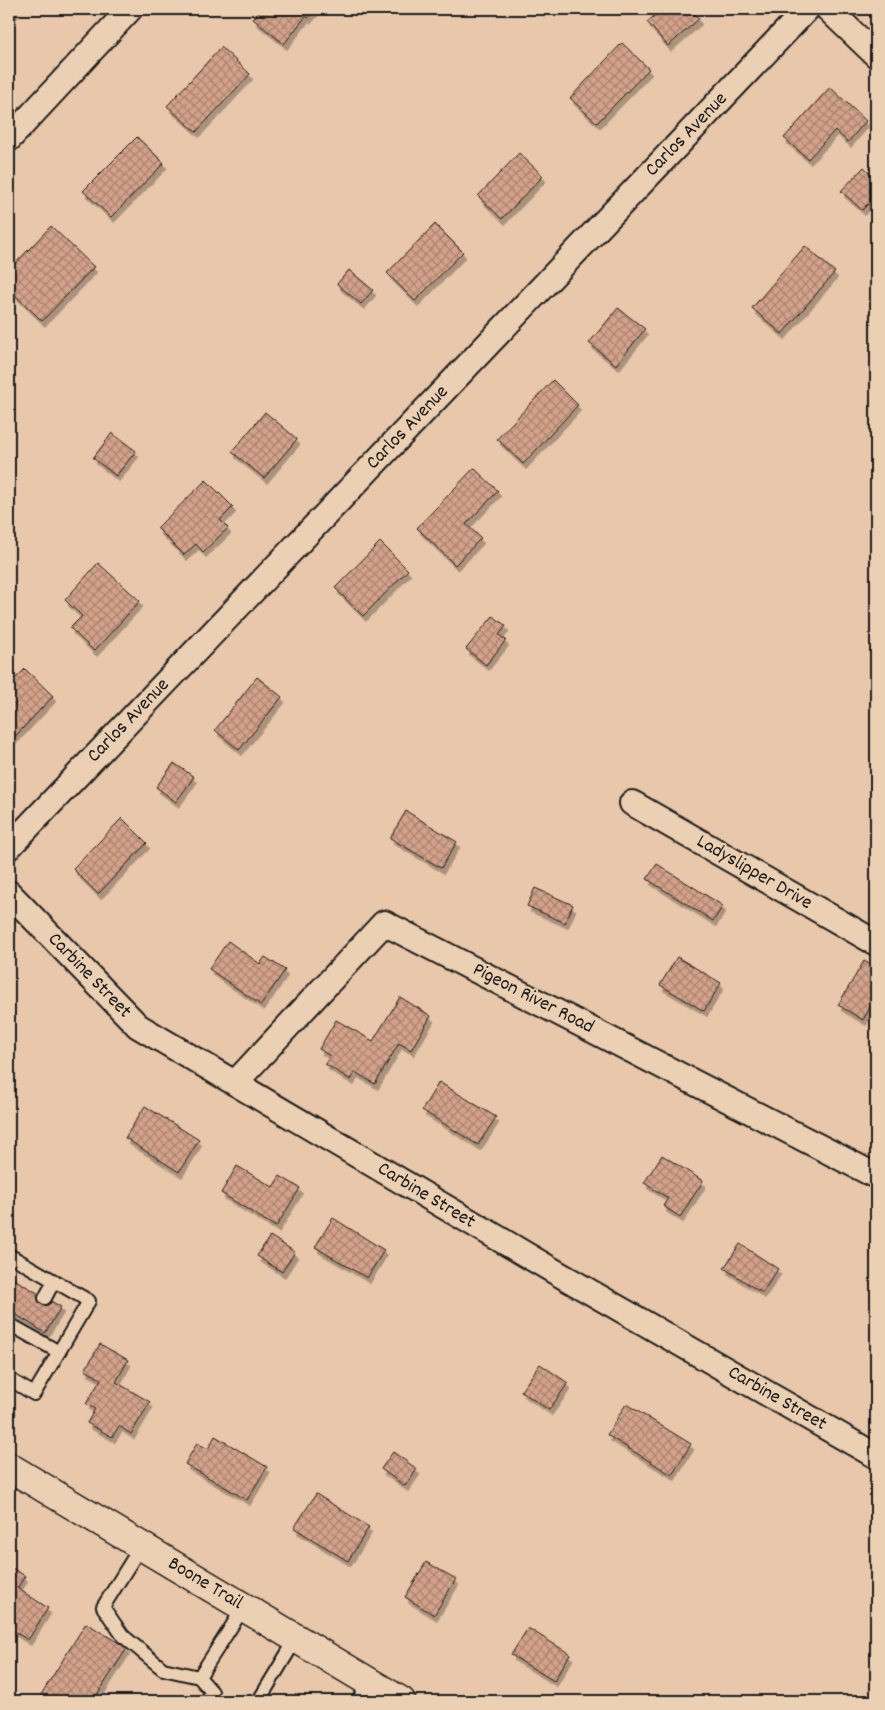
<svg xmlns="http://www.w3.org/2000/svg" width="885" height="1710" font-family="Dekko,sans-serif">
	<defs>
		<pattern id="building-cross-hatch" width="8" height="8" patternUnits="userSpaceOnUse" patternTransform="scale(1.25)"><rect width="8" height="8" fill="#d4a28a"/><path d="M0 0l8 8M0 8l8-8" fill="none" stroke="#ab8370"/></pattern>
		<filter id="shadow"><feDropShadow dx="3" dy="5.5" stdDeviation="0" flood-color="#0004"/></filter>
	</defs>
	<rect width="100%" height="100%" fill="#e8c7ab"/>
	<filter id="ink" filterUnits="userSpaceOnUse"><feTurbulence type="fractalNoise" baseFrequency=".02" numOctaves="2"/><feDisplacementMap in="SourceGraphic" scale="10" xChannelSelector="R" yChannelSelector="G"/><feConvolveMatrix kernelMatrix="1 2 1 2 8 2 1 2 1" color-interpolation-filters="sRGB"/></filter>
	<g filter="url(#ink)">
		<path fill="url(#building-cross-hatch)" stroke="#1c1c1c" filter="url(#shadow)" d="M9 9H18L9 18Z
			M262 9H316L308 18 306 16 284 44 253 19Z
			M663 9H690L699 19 668 46 647 22Z
			M622 43 649 69 597 123 570 98Z
			M221 47 250 74 196 132 167 106Z
			M830 87 866 121 848 142 835 130 808 159 784 138Z
			M137 137 164 163 111 217 83 191Z
			M519 153 543 176 502 219 478 196Z
			M864 167 876 179V196L862 210 841 191Z
			M435 224 463 252 415 301 387 273Z
			M51 226 94 267 42 321 9 289V270Z
			M805 246 835 272 782 334 752 308Z
			M349 270 373 290 361 304 337 284Z
			M618 308 645 329 616 365 589 343Z
			M553 380 578 405 523 464 497 439Z
			M265 412 297 439 264 478 232 452Z
			M112 433 136 451 116 476 93 458Z
			M474 468 498 491 466 524 481 538 455 565 417 528Z
			M206 480 233 507 220 520 228 528 203 552 196 544 184 555 157 528Z
			M380 542 408 570 363 616 335 588Z
			M98 563 140 601 94 651 70 628 82 616 65 600Z
			M493 616 506 626 499 635 506 640 486 665 466 649Z
			M25 669 53 696 9 743V677L13 681Z
			M257 677 282 697 239 750 215 730Z
			M174 763 194 777 176 802 156 787Z
			M406 811 457 842 441 868 390 838Z
			M122 818 147 843 98 894 73 869Z
			M657 864 723 906 713 921 647 879Z
			M535 888 573 905 565 923 527 906Z
			M228 941 260 964 265 957 285 970 261 1005 209 969Z
			M677 957 721 983 704 1011 660 985Z
			M864 961 876 968V997L863 1020 838 1005Z
			M400 997 431 1016 411 1050 399 1043 375 1084 355 1072 351 1080 325 1064 330 1056 319 1049 336 1020 373 1041Z
			M439 1082 496 1117 478 1145 422 1110Z
			M145 1106 199 1140 179 1172 125 1138Z
			M662 1155 703 1181 680 1217 663 1206 668 1198 644 1183Z
			M237 1166 273 1187 280 1176 300 1188 276 1227 221 1193Z
			M333 1218 384 1250 367 1278 315 1247Z
			M270 1236 295 1252 282 1272 257 1256Z
			M740 1244 778 1269 762 1293 724 1268Z
			M9 1276 61 1307 45 1333 9 1310Z
			M100 1344 128 1360 116 1382 150 1402 131 1434 119 1426 112 1437 87 1423 95 1409 86 1404 101 1379 85 1370Z
			M540 1364 568 1383 549 1410 521 1391Z
			M626 1404 691 1444 672 1475 607 1435Z
			M215 1436 267 1467 247 1500 185 1464 197 1443 208 1449Z
			M393 1452 417 1469 405 1486 381 1469Z
			M316 1494 369 1527 348 1561 294 1528Z
			M426 1562 456 1579 434 1615 405 1597Z
			M9 1566 25 1576 17 1588 48 1608 28 1640 9 1628Z
			M86 1623 127 1648 93 1701H37Z
			M528 1628 570 1654 554 1681 511 1655Z
			M780 1696 790 1701H777Z"/>
		<g fill="none" stroke-linecap="round" stroke-linejoin="round">
			<defs>
				<path id="lane" d="M9 1255 89 1301 34 1394 9 1379
					M45 1298 54 1281
					M9 1324 59 1352
					M141 1546 103 1607 123 1636 163 1669 199 1677 244 1607
					M199 1677 212 1692 207 1701
					M264 1701 261 1697 296 1639"/>
				<path id="street" d="M828 9 876 55
					M9 139 130 9
					M632 803 876 943
					M9 847 807 9
					M9 893 138 1026 552 1270 876 1456
					M235 1083 384 923 876 1176
					M365 1701 374 1685"/>
				<path id="secondary" d="M9 1467 401 1701"/>
			</defs>
			<use href="#lane" stroke="#1c1c1c" stroke-width="16"/>
			<use href="#street" stroke="#1c1c1c" stroke-width="28"/>
			<use href="#secondary" stroke="#1c1c1c" stroke-width="31"/>
			<use href="#lane" stroke="#ecd0b3" stroke-width="12"/>
			<use href="#street" stroke="#ecd0b3" stroke-width="24"/>
			<use href="#secondary" stroke="#ecd0b3" stroke-width="28"/>
		</g>
	</g>
	<g text-anchor="middle" dominant-baseline="central" stroke-width="4" stroke-linejoin="round" paint-order="stroke">
		<g font-size="20" fill="#1c1c1c" stroke="#ecd0b3">
			<text transform="translate(687 135) rotate(-46)">Carlos Avenue</text>
			<text transform="translate(408 428) rotate(-46)">Carlos Avenue</text>
			<text transform="translate(129 721) rotate(-46)">Carlos Avenue</text>
			<text transform="translate(754 873) rotate(30)">Ladyslipper Drive</text>
			<text transform="translate(89 976) rotate(46)">Carbine Street</text>
			<text transform="translate(533 999) rotate(27)">Pigeon River Road</text>
			<text transform="translate(426 1196) rotate(31)">Carbine Street</text>
			<text transform="translate(777 1399) rotate(30)">Carbine Street</text>
			<text transform="translate(205 1584) rotate(31)">Boone Trail</text>
		</g>
	</g>
	<rect width="885" height="1710" fill="none" stroke="#ecd0b3" stroke-width="30"/>
	<rect x="15" y="15" width="855" height="1680" fill="none" stroke="#1c1c1c" stroke-width="2" filter="url(#ink)"/>
</svg>
